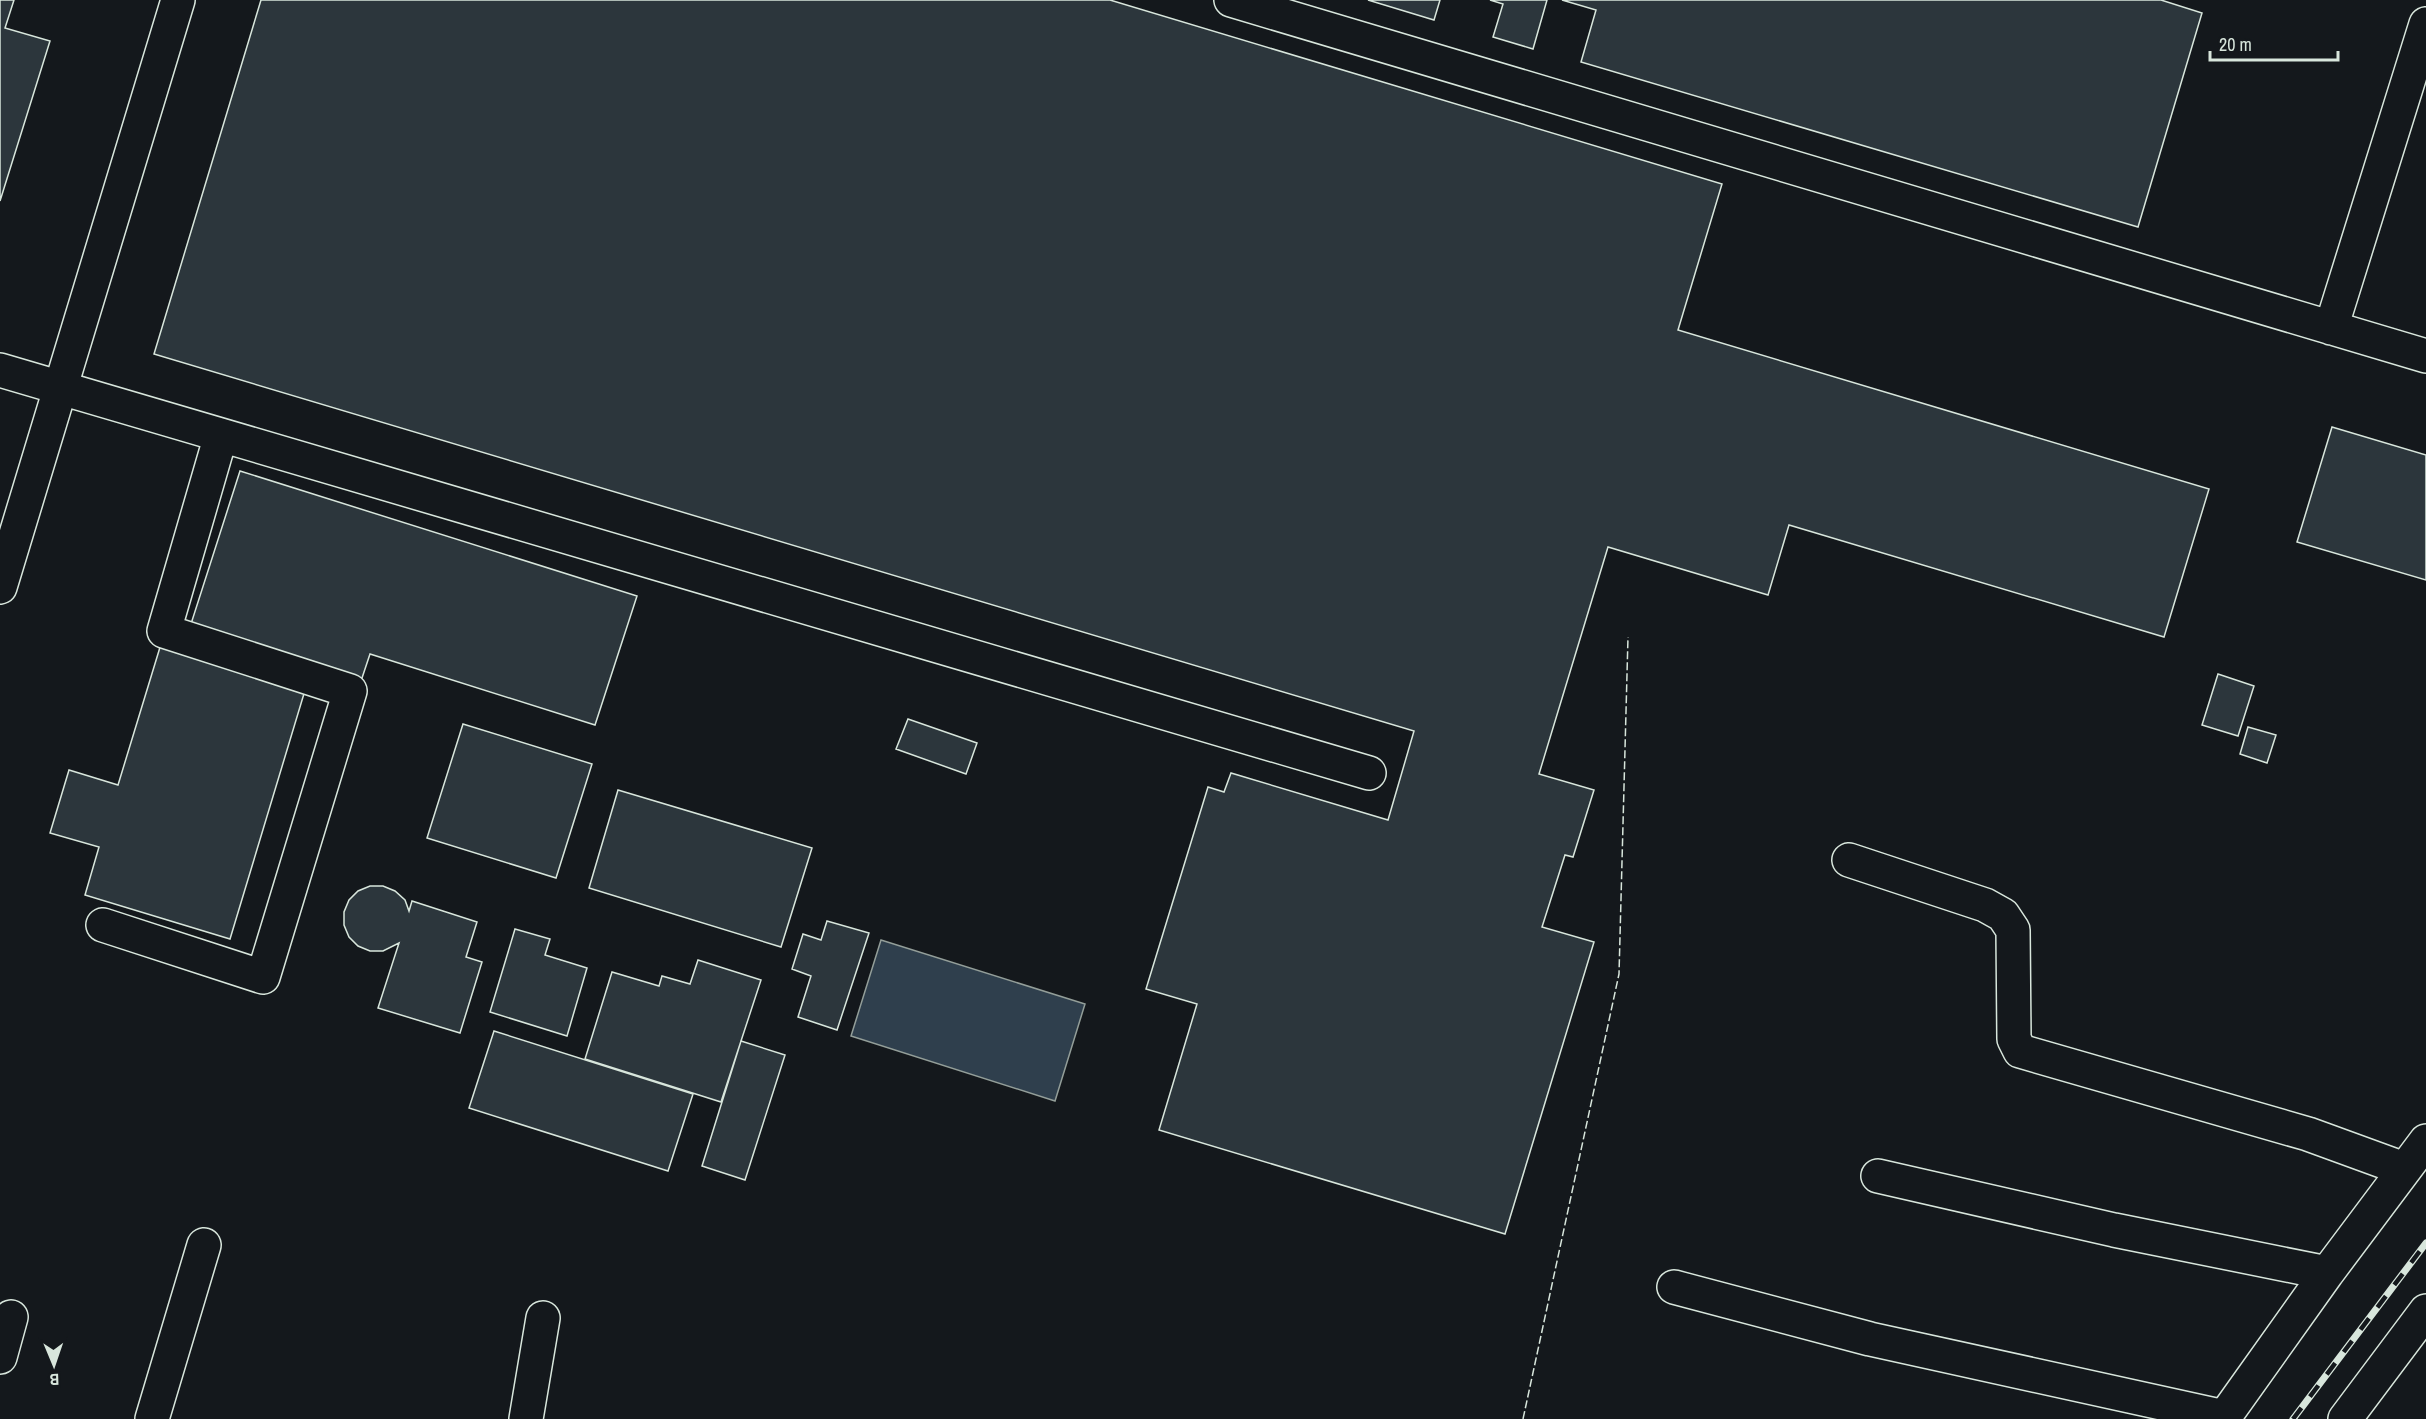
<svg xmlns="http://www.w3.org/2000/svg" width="2426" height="1419" font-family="'Archivo Narrow',sans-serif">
	<rect width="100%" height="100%" fill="#14181c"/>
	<path fill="#2f3f4d" stroke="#939e99" stroke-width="1.5" d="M881 940 1085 1004 1055 1101 851 1036Z"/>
	<path fill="#2c363c" stroke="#d8e6dc" stroke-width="1.5" d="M0 0H14L5 28 50 41 0 201Z
		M261 0H1110L1722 184 1678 330 2209 489 2164 637 1789 525 1768 595 1608 547 1539 774 1594 790 1573 857 1565 855 1542 927 1594 942 1505 1234 1159 1130 1197 1004 1146 989 1208 787 1224 792 1231 773 1388 820 1414 731 154 354Z
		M1368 0H1440L1434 20Z
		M1490 0H1547L1533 49 1493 37 1503 4Z
		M1562 0H2161L2202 13 2138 227 1581 62 1596 10Z
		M2332 427 2426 455V580L2297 542Z
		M240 471 637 596 595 725 370 654 361 681 190 627Z
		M161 644 306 687 230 939 85 895 99 847 50 833 69 770 118 785Z
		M2218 674 2254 686 2238 736 2202 725Z
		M908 719 977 743 966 774 896 749Z
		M463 724 592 764 556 878 427 838Z
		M2248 727 2276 735 2267 763 2240 754Z
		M618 790 812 848 781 947 589 888Z
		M370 886H383L395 891 405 900 409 911 412 901 477 922 466 957 482 962 460 1033 378 1008 399 943 383 951H370L358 946 349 937 344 925V912L349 900 358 891Z
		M827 921 869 933 837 1030 798 1017 811 976 792 969 803 934 821 940Z
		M515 929 550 939 545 955 587 968 567 1036 490 1012Z
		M698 960 761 980 721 1102 585 1059 612 972 659 986 662 976 690 984Z
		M494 1031 693 1094 668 1171 469 1108Z
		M741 1041 785 1055 745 1180 702 1166Z"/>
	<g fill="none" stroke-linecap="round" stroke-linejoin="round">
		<defs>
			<path id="minor" d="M1231 0 2426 356
				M2331 328 2426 24
				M0 370 1369 773
				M0 587 178 0
				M1849 860 1985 905 2003 915 2013 930 2014 1039 2020 1051 2308 1134 2404 1169
				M103 925 263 977 350 691 164 631 221 435
				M1878 1176 2114 1230 2327 1273
				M1674 1287 1870 1339 2225 1417
				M0 1357 11 1317
				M152 1419 204 1245
				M526 1419 543 1318
				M2223 1419 2327 1273 2426 1141
				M2345 1419 2426 1311"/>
		</defs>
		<use href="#minor" stroke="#d8e6dc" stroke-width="36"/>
		<use href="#minor" stroke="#14181c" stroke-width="33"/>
		<defs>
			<path id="rail" d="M2293 1419 2426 1243"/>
		</defs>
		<use href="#rail" stroke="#d8e6dc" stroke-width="7"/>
		<use href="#rail" stroke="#14181c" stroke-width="4.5" stroke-dasharray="14" stroke-linecap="butt"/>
		<path stroke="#d8e6dc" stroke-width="1.5" stroke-dasharray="8 3" stroke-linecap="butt" d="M1523 1419 1619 974 1628 637"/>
	</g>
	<g transform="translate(54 1365) rotate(178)" stroke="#14181c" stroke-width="4.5" paint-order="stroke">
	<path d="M0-4.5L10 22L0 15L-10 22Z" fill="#d8e6dc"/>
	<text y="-9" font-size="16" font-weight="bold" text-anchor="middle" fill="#d8e6dc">B</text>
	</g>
	<path d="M2210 51v9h128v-9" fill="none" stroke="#d8e6dc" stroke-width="3"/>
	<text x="2219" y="51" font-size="18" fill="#d8e6dc" stroke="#14181c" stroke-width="4.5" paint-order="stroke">20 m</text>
</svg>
